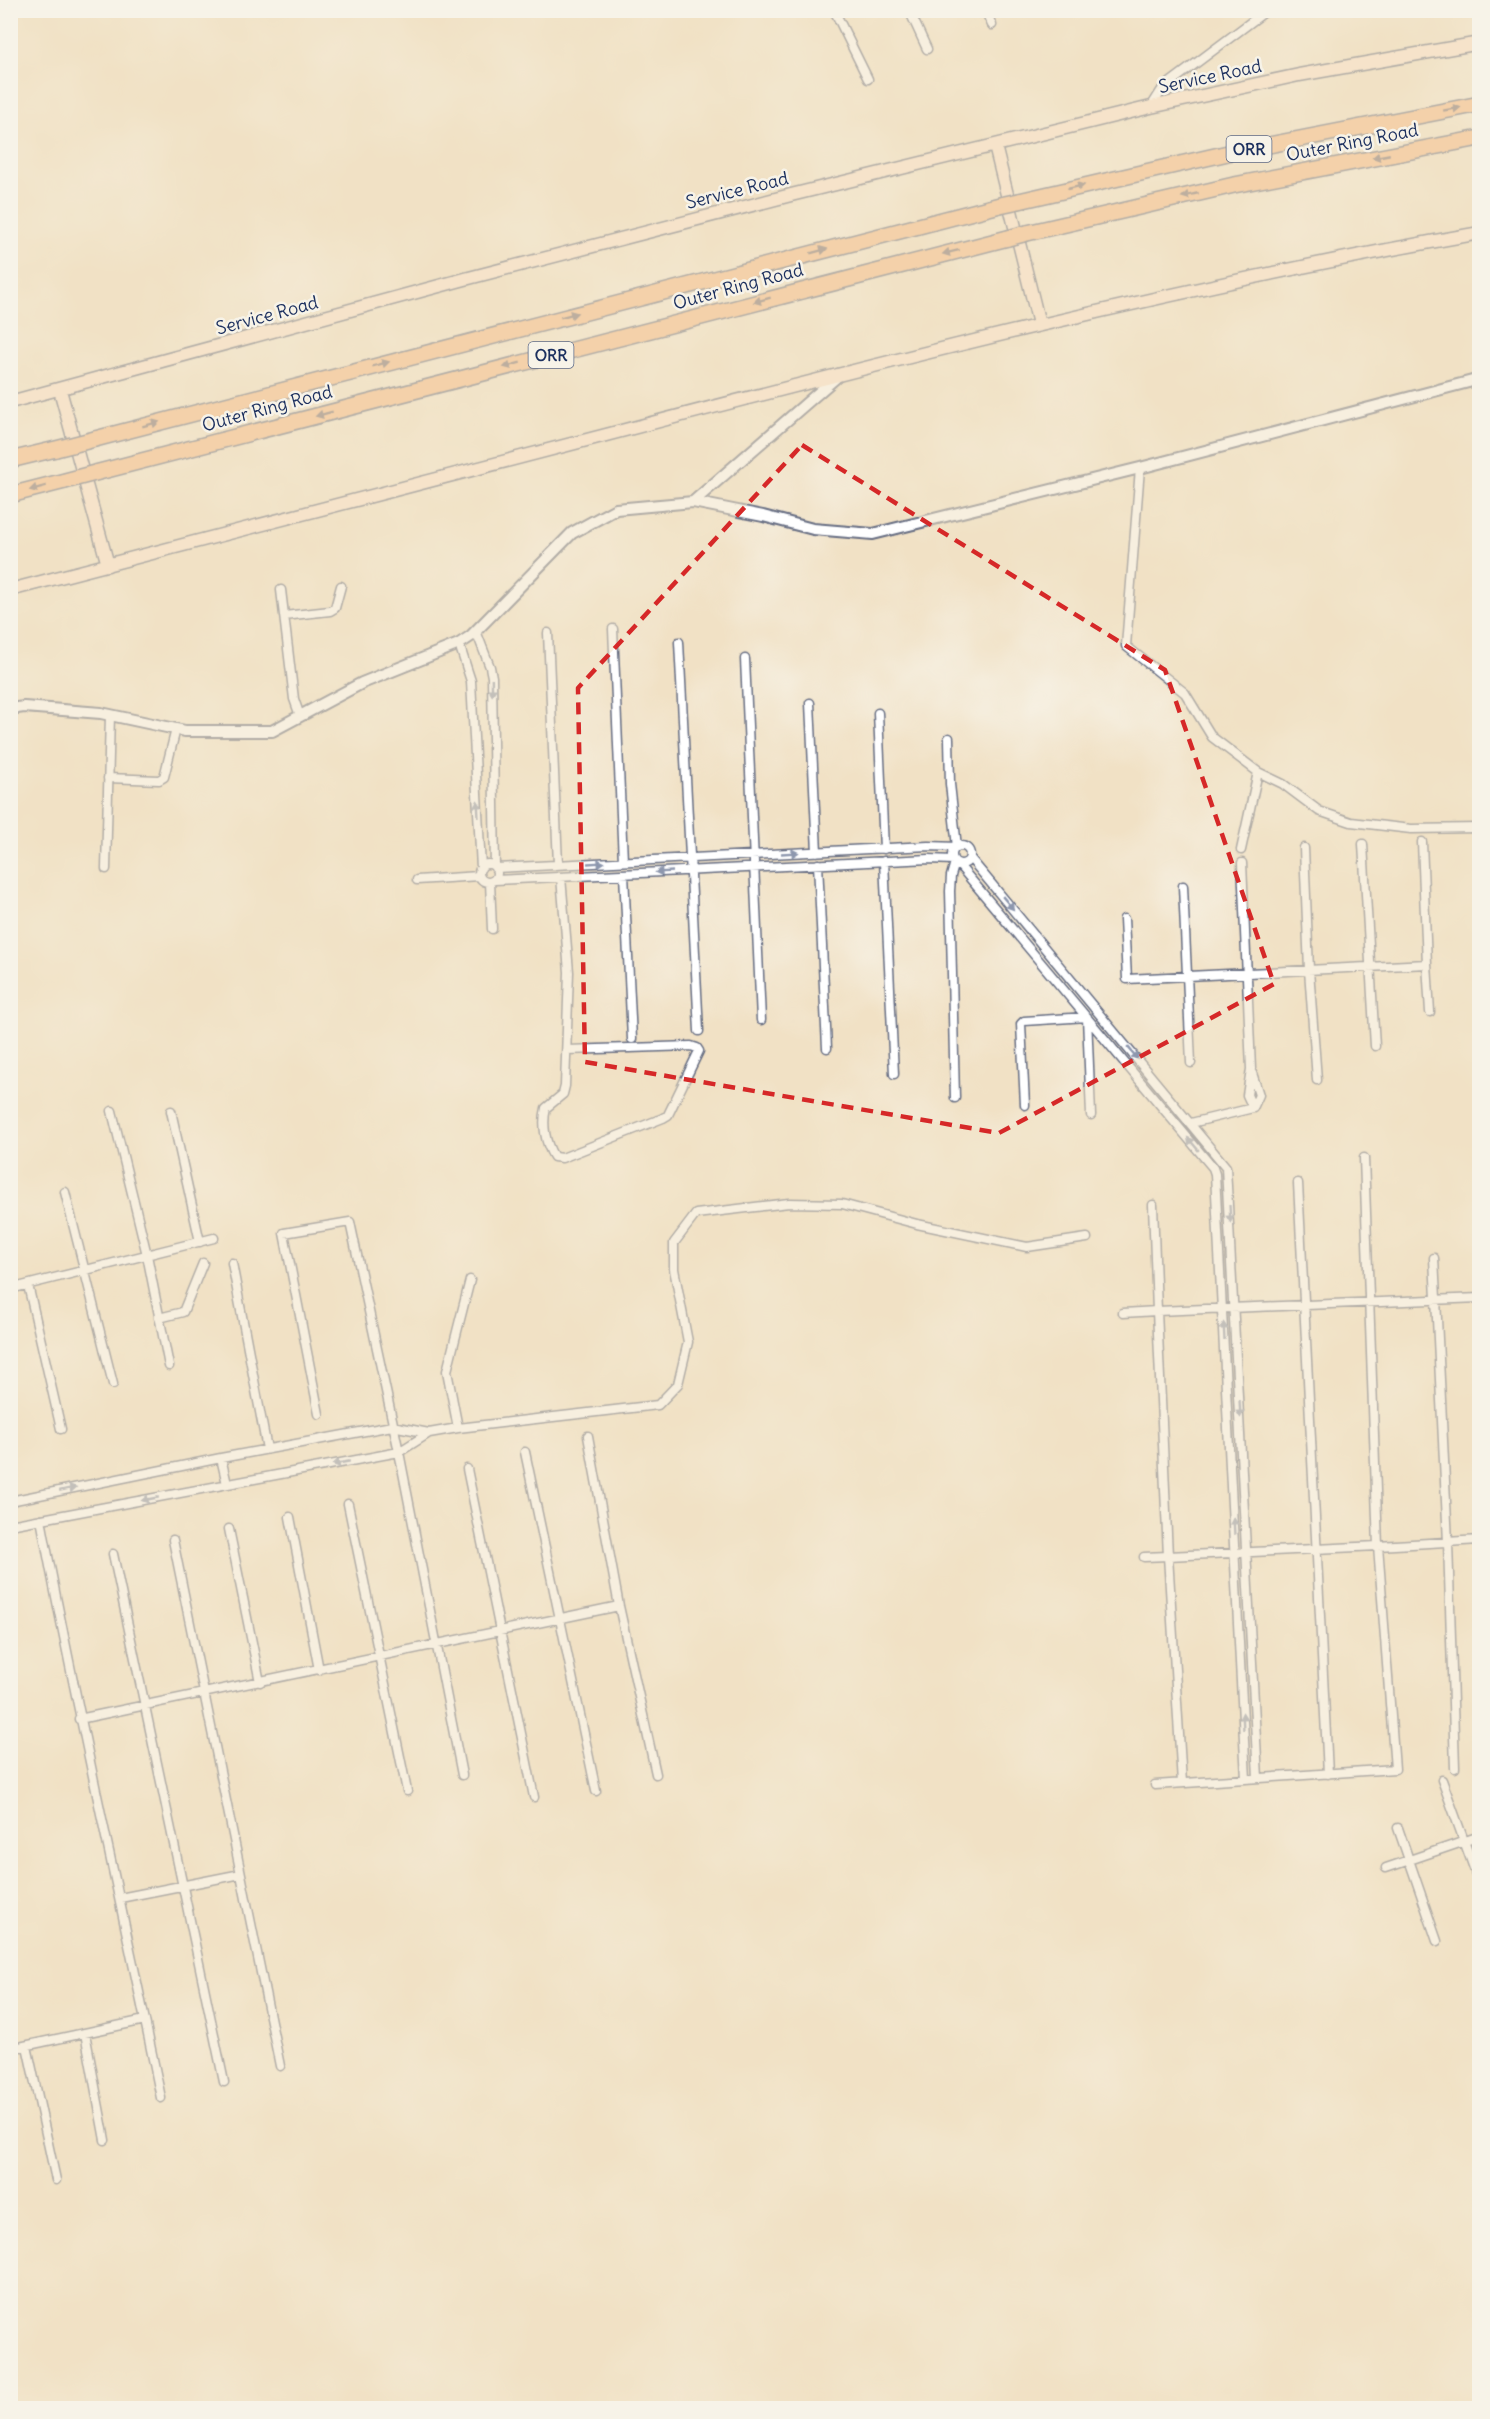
<svg xmlns="http://www.w3.org/2000/svg" width="1490" height="2419" font-family="Delius,sans-serif">
	<rect width="100%" height="100%" fill="#f7f3e8"/>
	<filter id="ink" filterUnits="userSpaceOnUse"><feTurbulence type="fractalNoise" baseFrequency=".0167" numOctaves="2"/><feDisplacementMap in="SourceGraphic" scale="12" xChannelSelector="R" yChannelSelector="G"/><feConvolveMatrix kernelMatrix="1 2 1 2 8 2 1 2 1" color-interpolation-filters="sRGB"/></filter>
	<filter id="wash" filterUnits="userSpaceOnUse"><feTurbulence type="fractalNoise" baseFrequency=".008" numOctaves="4" result="noise"/><feDisplacementMap in="SourceGraphic" scale="24" xChannelSelector="R" yChannelSelector="G"/><feGaussianBlur stdDeviation="1.35" result="paint"/><feColorMatrix in="noise" values="0 0 0 0 0 0 0 0 0 0 0 0 0 0 0 0 0 1.4 0 .05"/><feComposite in="paint" operator="in"/></filter>
	<g filter="url(#wash)">
		<rect width="100%" height="100%" fill="#f1e1c5"/>
	</g>
	<g filter="url(#ink)">
		<g fill="none" stroke-linecap="round" stroke-linejoin="round">
			<defs>
				<path id="minor" d="M834 10 868 79
					M909 10 927 49
					M985 10 992 25
					M1151 107 1163 88 1267 10
					M1140 468 1126 646 1185 693 1212 737 1258 772 1241 850
					M281 590 294 699 300 716
					M284 616 330 611 335 608 341 586
					M613 629 623 861
					M476 631 490 667 492 677 495 868 928 846 957 847 950 784 949 738
					M548 633 558 864
					M679 642 699 1031
					M459 644 471 681 481 868
					M745 659 761 1020
					M810 703 817 852
					M878 713 884 849
					M1258 772 1283 784 1319 811 1351 822 1411 829 1480 828
					M108 778 159 780 164 777 176 729
					M1363 844 1375 1046
					M952 855a9 9 0 1 1 18 0a9 9 0 1 1-18 0Z
					M1304 848 1309 970 1317 1080
					M970 858 1226 1167 1258 1778
					M884 861 894 1074
					M955 862 951 876 950 891 955 1098
					M479 873a9 9 0 1 1 18 0a9 9 0 1 1-18 0Z
					M818 864 827 1048
					M958 864 1213 1168 1215 1174 1246 1779
					M106 869 110 715
					M624 874 632 1039
					M561 877 569 972 565 1086 563 1094 546 1108C542 1124 545 1143 554 1157L562 1158 663 1118 668 1115 699 1051 697 1048 691 1046 567 1050
					M417 880 479 876
					M495 880 929 859 953 860
					M490 882 492 929
					M1183 886 1191 1063
					M1124 919 1127 979 1427 964 1422 842
					M1427 964 1430 1012
					M1252 1073 1259 1095 1253 1108
					M1025 1105 1021 1024 1024 1021 1087 1017 1091 1115
					M112 1111 147 1255 169 1366
					M171 1111 200 1242
					M1191 1123 1253 1108 1247 1095 1251 1069 1242 863
					M1364 1158 1378 1546 1480 1540
					M1298 1183 1328 1774
					M65 1192 113 1384
					M1434 1258 1448 1542 1455 1768
					M232 1263 267 1449
					M28 1285 61 1429
					M10 1289 214 1238
					M1123 1313 1157 1311 1153 1205
					M159 1318 183 1312 203 1263
					M319 1414 284 1233 350 1222 399 1452 462 1775
					M458 1428 447 1371 470 1280
					M588 1436 619 1606 656 1774
					M525 1452 596 1791
					M221 1458 227 1484
					M467 1469 534 1797
					M10 1501 221 1458 392 1426 429 1433
					M348 1504 407 1791
					M290 1517 319 1670
					M41 1519C77 1713 122 1905 161 2098
					M10 1525 399 1452 429 1433 458 1428 658 1405 678 1384 688 1342 674 1269V1243L696 1214 789 1203 842 1204 917 1224 1027 1247 1087 1238
					M229 1529 260 1682
					M173 1540 280 2066
					M113 1554 224 2082
					M1144 1557 1168 1556 1182 1783
					M79 1719 619 1606
					M1442 1780 1480 1885
					M1155 1785 1395 1769 1378 1546 1168 1556 1157 1311 1480 1298
					M1398 1828 1437 1941
					M1386 1868 1480 1836
					M120 1898 241 1874
					M85 2033 105 2140
					M27 2046 56 2180
					M10 2049 145 2020"/>
				<path id="tertiary" d="M693 502 840 374
					M10 709 24 707 101 713 185 731H272L362 683 459 644 471 636 572 533 616 509 693 502 763 516 813 529 873 534 1140 468 1480 379"/>
				<path id="secondary" d="M995 146 1039 324
					M60 390 108 565
					M10 402 465 279 791 195 1151 107 1299 75 1480 43
					M10 590C209 538 408 487 606 435 895 359 1185 285 1480 233"/>
				<path id="motorway" d="M1019 201 1228 153 1480 104
					M1027 233 1234 185 1480 138
					M95 439 1000 205
					M10 460 56 449
					M95 473 1008 238
					M10 495 65 481"/>
			</defs>
			<use href="#minor" stroke="#666d82" stroke-width="11"/>
			<use href="#tertiary" stroke="#666d82" stroke-width="14"/>
			<use href="#secondary" stroke="#666d82" stroke-width="15"/>
			<use href="#motorway" stroke="#666d82" stroke-width="18"/>
			<use href="#minor" stroke="#fff" stroke-width="8"/>
			<use href="#tertiary" stroke="#fff" stroke-width="10"/>
			<use href="#secondary" stroke="#fce5d0" stroke-width="12"/>
			<use href="#motorway" stroke="#f8bd89" stroke-width="15"/>
			<defs>
				<path id="motorway-bridge" d="M1000 205 1019 201
					M1008 238 1027 233
					M56 449 95 439
					M65 481 95 473"/>
			</defs>
			<use href="#motorway-bridge" stroke="#666d82" stroke-width="18" stroke-linecap="butt"/>
			<use href="#motorway-bridge" stroke="#f8bd89" stroke-width="15"/>
		</g>
		<defs><path id="oneway-solid" d="M-6-.8H1V-3.2L6.5 0L1 3.2V.8H-6Z" transform="scale(1.5)"/></defs>
		<g fill="#7e6f71">
			<use href="#oneway-solid" transform="translate(1452 109) rotate(-10)"/>
			<use href="#oneway-solid" transform="translate(1381 156) rotate(169)"/>
			<use href="#oneway-solid" transform="translate(1076 187) rotate(-13)"/>
			<use href="#oneway-solid" transform="translate(1190 195) rotate(167)"/>
			<use href="#oneway-solid" transform="translate(819 251) rotate(-15)"/>
			<use href="#oneway-solid" transform="translate(951 252) rotate(166)"/>
			<use href="#oneway-solid" transform="translate(762 300) rotate(165)"/>
			<use href="#oneway-solid" transform="translate(569 315) rotate(-15)"/>
			<use href="#oneway-solid" transform="translate(381 364) rotate(-15)"/>
			<use href="#oneway-solid" transform="translate(512 365) rotate(165)"/>
			<use href="#oneway-solid" transform="translate(324 414) rotate(165)"/>
			<use href="#oneway-solid" transform="translate(151 424) rotate(-15)"/>
			<use href="#oneway-solid" transform="translate(38 488) rotate(165)"/>
		</g>
		<g fill="#8d97ae">
			<use href="#oneway-solid" transform="translate(492 687) rotate(89)"/>
			<use href="#oneway-solid" transform="translate(478 809) rotate(-93)"/>
			<use href="#oneway-solid" transform="translate(790 853) rotate(-3)"/>
			<use href="#oneway-solid" transform="translate(596 863) rotate(-3)"/>
			<use href="#oneway-solid" transform="translate(664 872) rotate(177)"/>
			<use href="#oneway-solid" transform="translate(1008 903) rotate(50)"/>
			<use href="#oneway-solid" transform="translate(1133 1053) rotate(50)"/>
			<use href="#oneway-solid" transform="translate(1193 1144) rotate(-130)"/>
			<use href="#oneway-solid" transform="translate(1230 1214) rotate(87)"/>
			<use href="#oneway-solid" transform="translate(1224 1331) rotate(-93)"/>
			<use href="#oneway-solid" transform="translate(1240 1409) rotate(87)"/>
			<use href="#oneway-solid" transform="translate(341 1463) rotate(169)"/>
			<use href="#oneway-solid" transform="translate(68 1489) rotate(-12)"/>
			<use href="#oneway-solid" transform="translate(150 1499) rotate(169)"/>
			<use href="#oneway-solid" transform="translate(1234 1526) rotate(-93)"/>
			<use href="#oneway-solid" transform="translate(1243 1721) rotate(-93)"/>
		</g>
	</g>
	<path d="M0 0H1490V2419H0ZM802 445 1165 670 1274 984 999 1133 585 1062 578 688Z" fill="#f1e1c5" fill-opacity=".55" fill-rule="evenodd"/>
	<path fill="none" stroke="#d62828" stroke-width="4.5" stroke-dasharray="12 8" stroke-linejoin="round" d="M802 445 1165 670 1274 984 999 1133 585 1062 578 688Z"/>
	<g text-anchor="middle" dominant-baseline="central" stroke-width="5" stroke-linejoin="round" paint-order="stroke">
		<g fill="#f7f3e8" stroke="#5d6a87" stroke-width="1.5">
			<rect x="1226.5" y="136" width="45" height="26" rx="4.5"/>
			<rect x="528.5" y="342" width="45" height="26" rx="4.5"/>
		</g>
		<g font-size="16" font-weight="bold" fill="#1b2f5e">
			<text x="1249" y="149">ORR</text>
			<text x="551" y="355">ORR</text>
		</g>
		<g font-size="18" fill="#1b2f5e" stroke="#f7f3e8">
			<text transform="translate(1210 76) rotate(-12)">Service Road</text>
			<text transform="translate(1352 142) rotate(-11)">Outer Ring Road</text>
			<text transform="translate(737 190) rotate(-14)">Service Road</text>
			<text transform="translate(738 286) rotate(-15)">Outer Ring Road</text>
			<text transform="translate(267 315) rotate(-15)">Service Road</text>
			<text transform="translate(267 408) rotate(-15)">Outer Ring Road</text>
		</g>
	</g>
	<rect width="1490" height="2419" fill="none" stroke="#f7f3e8" stroke-width="36"/>
</svg>
